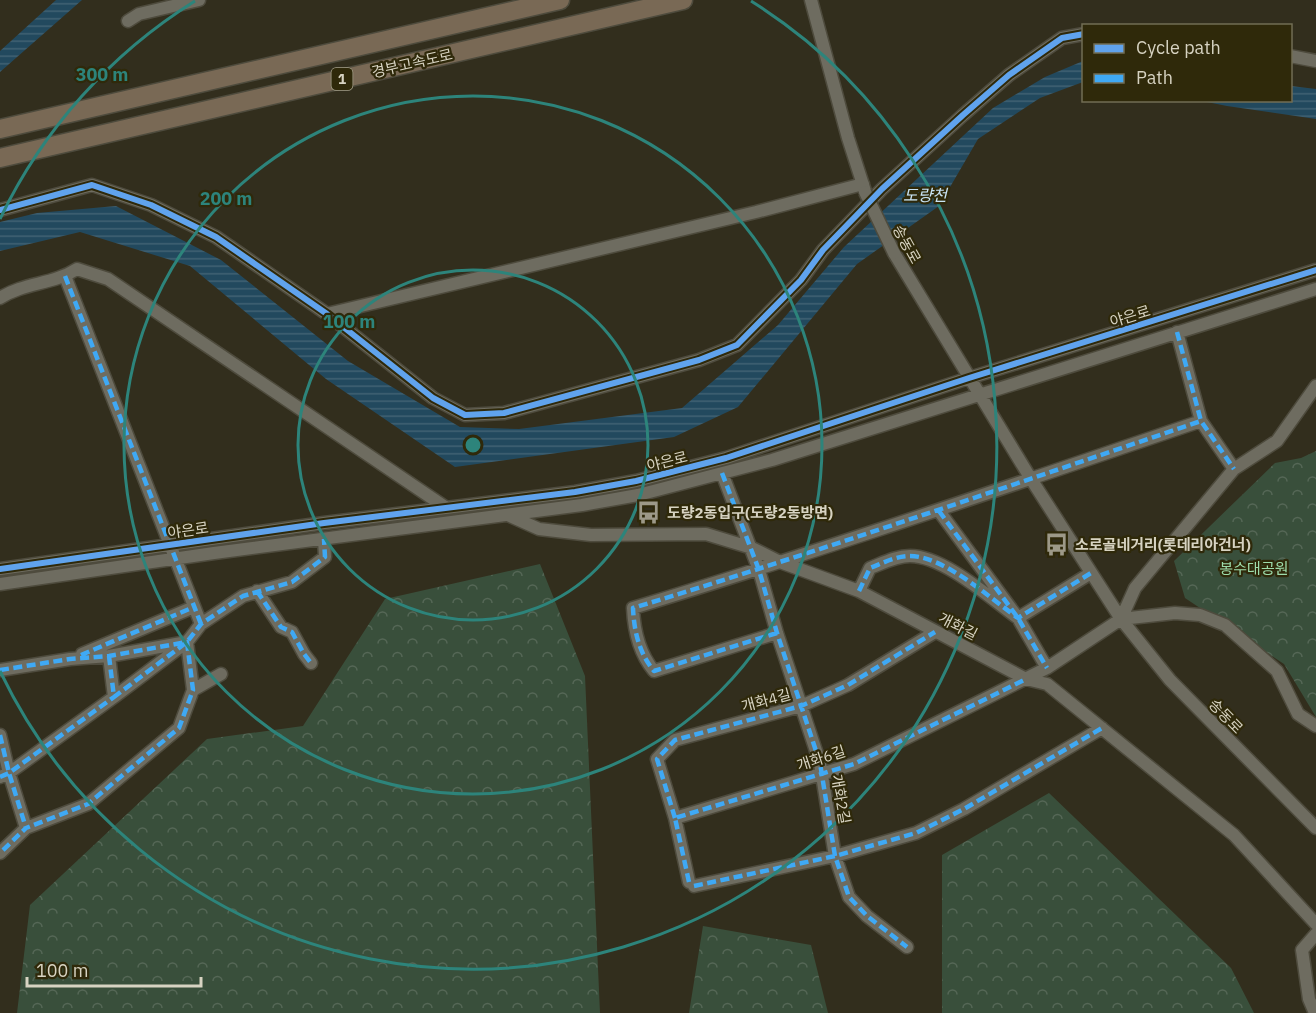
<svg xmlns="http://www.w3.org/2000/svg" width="1316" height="1013" font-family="'IBM Plex Sans','Noto Sans KR',sans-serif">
	<defs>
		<pattern id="forest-crowns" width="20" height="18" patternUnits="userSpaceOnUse" patternTransform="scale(1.5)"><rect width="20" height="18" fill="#394f3b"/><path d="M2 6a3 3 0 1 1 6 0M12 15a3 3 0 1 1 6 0" fill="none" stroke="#556756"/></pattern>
		<pattern id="water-rules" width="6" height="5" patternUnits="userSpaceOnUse" patternTransform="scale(1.5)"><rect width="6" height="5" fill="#22495e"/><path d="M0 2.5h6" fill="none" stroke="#416273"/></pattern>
	</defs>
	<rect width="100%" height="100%" fill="#322e1d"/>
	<path fill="url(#forest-crowns)" d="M1316 451V717L1284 664 1185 598 1174 561 1275 463 1301 458Z
		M540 564 585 676 600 1013H17L30 905 207 739 303 726 385 599Z
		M1049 793 1231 968 1254 1013H942V855Z
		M703 926 811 945 828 1013H689Z"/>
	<path fill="url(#water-rules)" d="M56 0H82L0 72V51Z
		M1083 61V82L1040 98 978 139 939 206 857 264 738 407 674 437 455 467 326 379 190 266 80 232 0 251V222L37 213 116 206 221 260 348 361 460 427 519 429 682 408 778 325 844 247 993 108 1045 77Z
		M1291 86 1316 89V119L1227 106 1202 101 1290 100Z"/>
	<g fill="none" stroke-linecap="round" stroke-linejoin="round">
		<defs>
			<path id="minor" d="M811 0 848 138 865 191
				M128 21 139 14 199 0
				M1290 56 1316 61
				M0 210 92 185 151 205 216 237 327 314 433 398 465 415 504 413 699 360 737 345 801 280 823 250 882 189 963 115 1009 75 1062 38 1084 34
				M894 253 1031 479 1121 619 1170 680 1316 828
				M65 276 201 624
				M0 298C25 282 52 285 77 269L108 279 445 507
				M327 314 756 212 863 184
				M1177 332 1201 421 1234 469
				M722 473 759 570 777 633 820 763 835 856 849 897 867 916 907 947
				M939 511 1018 618 1047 668
				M510 516 539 529 591 535 706 534 752 548 780 562 859 591 1026 679 1047 684 1234 835 1316 924
				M0 569 324 523 575 492 636 481 726 458 969 378 1316 270
				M0 584 214 553 582 505 638 495 772 460 1316 289
				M257 591 281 627 292 632 304 654 311 663
				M859 591 870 568C883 563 896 556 910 556 944 556 990 598 1018 618L1091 573
				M1121 619 1135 588 1234 469 1277 441 1316 386
				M777 633 654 671C639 653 634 631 633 608 824 550 1012 485 1201 421
				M82 654 194 607
				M109 656 114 697 187 642 201 624 243 596 292 582 325 557 324 539
				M0 670 70 659 109 656 187 642 193 690 179 728 88 804 26 828 0 853
				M193 690 221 674
				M0 735 9 773 26 828
				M0 777 9 773 114 697
				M675 818 657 759 675 740 801 706 848 685 935 632
				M689 882 675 818 854 764 1047 668 1121 619 1175 613 1200 615 1225 625 1277 671 1298 714 1316 726
				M694 886 835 856 916 833 964 809 1102 728
				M1315 1013 1309 999 1302 950 1316 934"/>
			<path id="highway" d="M0 129 560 0
				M0 158 683 0"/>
		</defs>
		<use href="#minor" stroke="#4e4b3d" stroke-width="15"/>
		<use href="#highway" stroke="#4e4b3d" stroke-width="21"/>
		<use href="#minor" stroke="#6e6c60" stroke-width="12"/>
		<use href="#highway" stroke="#796955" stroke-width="18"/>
		<defs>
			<path id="minor-bridge" d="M865 192 894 253"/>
		</defs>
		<use href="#minor-bridge" stroke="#4e4b3d" stroke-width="15" stroke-linecap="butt"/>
		<use href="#minor-bridge" stroke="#6e6c60" stroke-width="12"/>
		<path stroke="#3fa9f5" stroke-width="4.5" stroke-dasharray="9 4.5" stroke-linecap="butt" d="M65 276 201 624
			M1177 332 1201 421 1234 469
			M722 473 759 570 777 633 820 763 835 856 849 897 867 916 907 947
			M939 511 1018 618 1047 668
			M257 591 281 627 292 632 304 654 311 663
			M859 591 870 568C883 563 896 556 910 556 944 556 990 598 1018 618L1091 573
			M777 633 654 671C639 653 634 631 633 608 824 550 1012 485 1201 421
			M81 655 194 607
			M109 656 114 697 187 642 201 624 243 596 292 582 325 557 324 539
			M0 670 70 659 109 656 187 642 193 690 179 728 88 804 26 828 0 853
			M0 735 9 773 26 828
			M0 777 9 773 114 697
			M675 818 657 759 675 740 801 706 848 685 935 632
			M689 882 675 818 854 764 1026 679
			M694 886 835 856 916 833 964 809 1102 728"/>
		<defs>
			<path id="cycleway" d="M0 210 92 185 151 205 216 237 327 314 433 398 465 415 504 413 699 360 737 345 801 280 823 250 882 189 963 115 1009 75 1062 38 1084 34
				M0 569 324 523 575 492 636 481 726 458 969 378 1316 270"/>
		</defs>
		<use href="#cycleway" stroke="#2f290a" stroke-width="10"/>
		<use href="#cycleway" stroke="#60a3ed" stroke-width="6"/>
	</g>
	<g fill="none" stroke="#2d847b" stroke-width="3">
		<circle cx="473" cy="445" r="175"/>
		<circle cx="473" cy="445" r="349"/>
		<path d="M0 219A524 524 0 0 1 195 1M751 1A524 524 0 1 1 0 671"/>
	</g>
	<defs>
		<symbol id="bus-bare" viewBox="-9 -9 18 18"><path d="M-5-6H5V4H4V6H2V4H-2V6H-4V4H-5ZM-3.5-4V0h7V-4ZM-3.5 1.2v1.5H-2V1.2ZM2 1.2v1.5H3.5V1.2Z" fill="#9d9988" stroke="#2f290a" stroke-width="2.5" paint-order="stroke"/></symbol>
	</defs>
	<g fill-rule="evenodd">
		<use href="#bus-bare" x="632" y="496" width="33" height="33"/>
		<use href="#bus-bare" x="1040" y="528" width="33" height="33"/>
	</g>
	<g text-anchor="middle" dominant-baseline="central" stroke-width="4.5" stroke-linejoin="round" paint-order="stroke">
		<rect fill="#2f290a" stroke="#a5a08b" stroke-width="1.5" x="331.5" y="68" width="21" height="22" rx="4.5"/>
		<g font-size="14" font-weight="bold" fill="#d7d3c2">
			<text x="342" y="79">1</text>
		</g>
		<g font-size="15" fill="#d7d3c2" stroke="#2f290a">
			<text transform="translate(412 63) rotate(-13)">경부고속도로</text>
			<text transform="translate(907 244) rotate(61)">송동로</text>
			<text transform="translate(1130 316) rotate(-17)">야은로</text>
			<text transform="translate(667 461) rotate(-14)">야은로</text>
			<text transform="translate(188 530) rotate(-8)">야은로</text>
			<text transform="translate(958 626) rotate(27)">개화길</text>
			<text transform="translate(766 700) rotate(-15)">개화4길</text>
			<text transform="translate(1226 716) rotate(46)">송동로</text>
			<text transform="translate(821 758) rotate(-18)">개화6길</text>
			<text transform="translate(841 799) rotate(80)">개화2길</text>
		</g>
		<g font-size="15" font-weight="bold" fill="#d7d3c2" stroke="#2f290a" text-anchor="start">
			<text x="667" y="512">도량2동입구(도량2동방면)</text>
			<text x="1075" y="544">소로골네거리(롯데리아건너)</text>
		</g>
		<g font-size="15" fill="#9ddcab" stroke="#2f290a">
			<text x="1254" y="568">봉수대공원</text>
		</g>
		<g font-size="16" font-style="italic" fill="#c9e4f5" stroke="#2f290a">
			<text x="925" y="195">도량천</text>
		</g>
	</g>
	<circle cx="473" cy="445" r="9" fill="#2d847b" stroke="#2f290a" stroke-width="3"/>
	<g font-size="18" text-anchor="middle" font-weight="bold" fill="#2d847b" stroke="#2f290a" stroke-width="4.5" stroke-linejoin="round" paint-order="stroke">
		<text x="102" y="81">300 m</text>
		<text x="226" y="205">200 m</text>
		<text x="349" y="328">100 m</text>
	</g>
	<rect x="1082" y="24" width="210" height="78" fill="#2f290a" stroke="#726d54" stroke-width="1.5"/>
	<rect x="1094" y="44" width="30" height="9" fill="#60a3ed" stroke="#726d54" stroke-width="1.5"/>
	<text x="1136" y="54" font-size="18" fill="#d7d3c2">Cycle path</text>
	<rect x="1094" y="74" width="30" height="9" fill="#3fa9f5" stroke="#726d54" stroke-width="1.5"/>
	<text x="1136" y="84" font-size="18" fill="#d7d3c2">Path</text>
	<path d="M27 977v9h174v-9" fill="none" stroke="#d7d3c2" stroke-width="3"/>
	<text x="36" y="977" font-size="18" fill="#d7d3c2" stroke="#2f290a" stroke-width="4.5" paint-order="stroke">100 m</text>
</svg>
